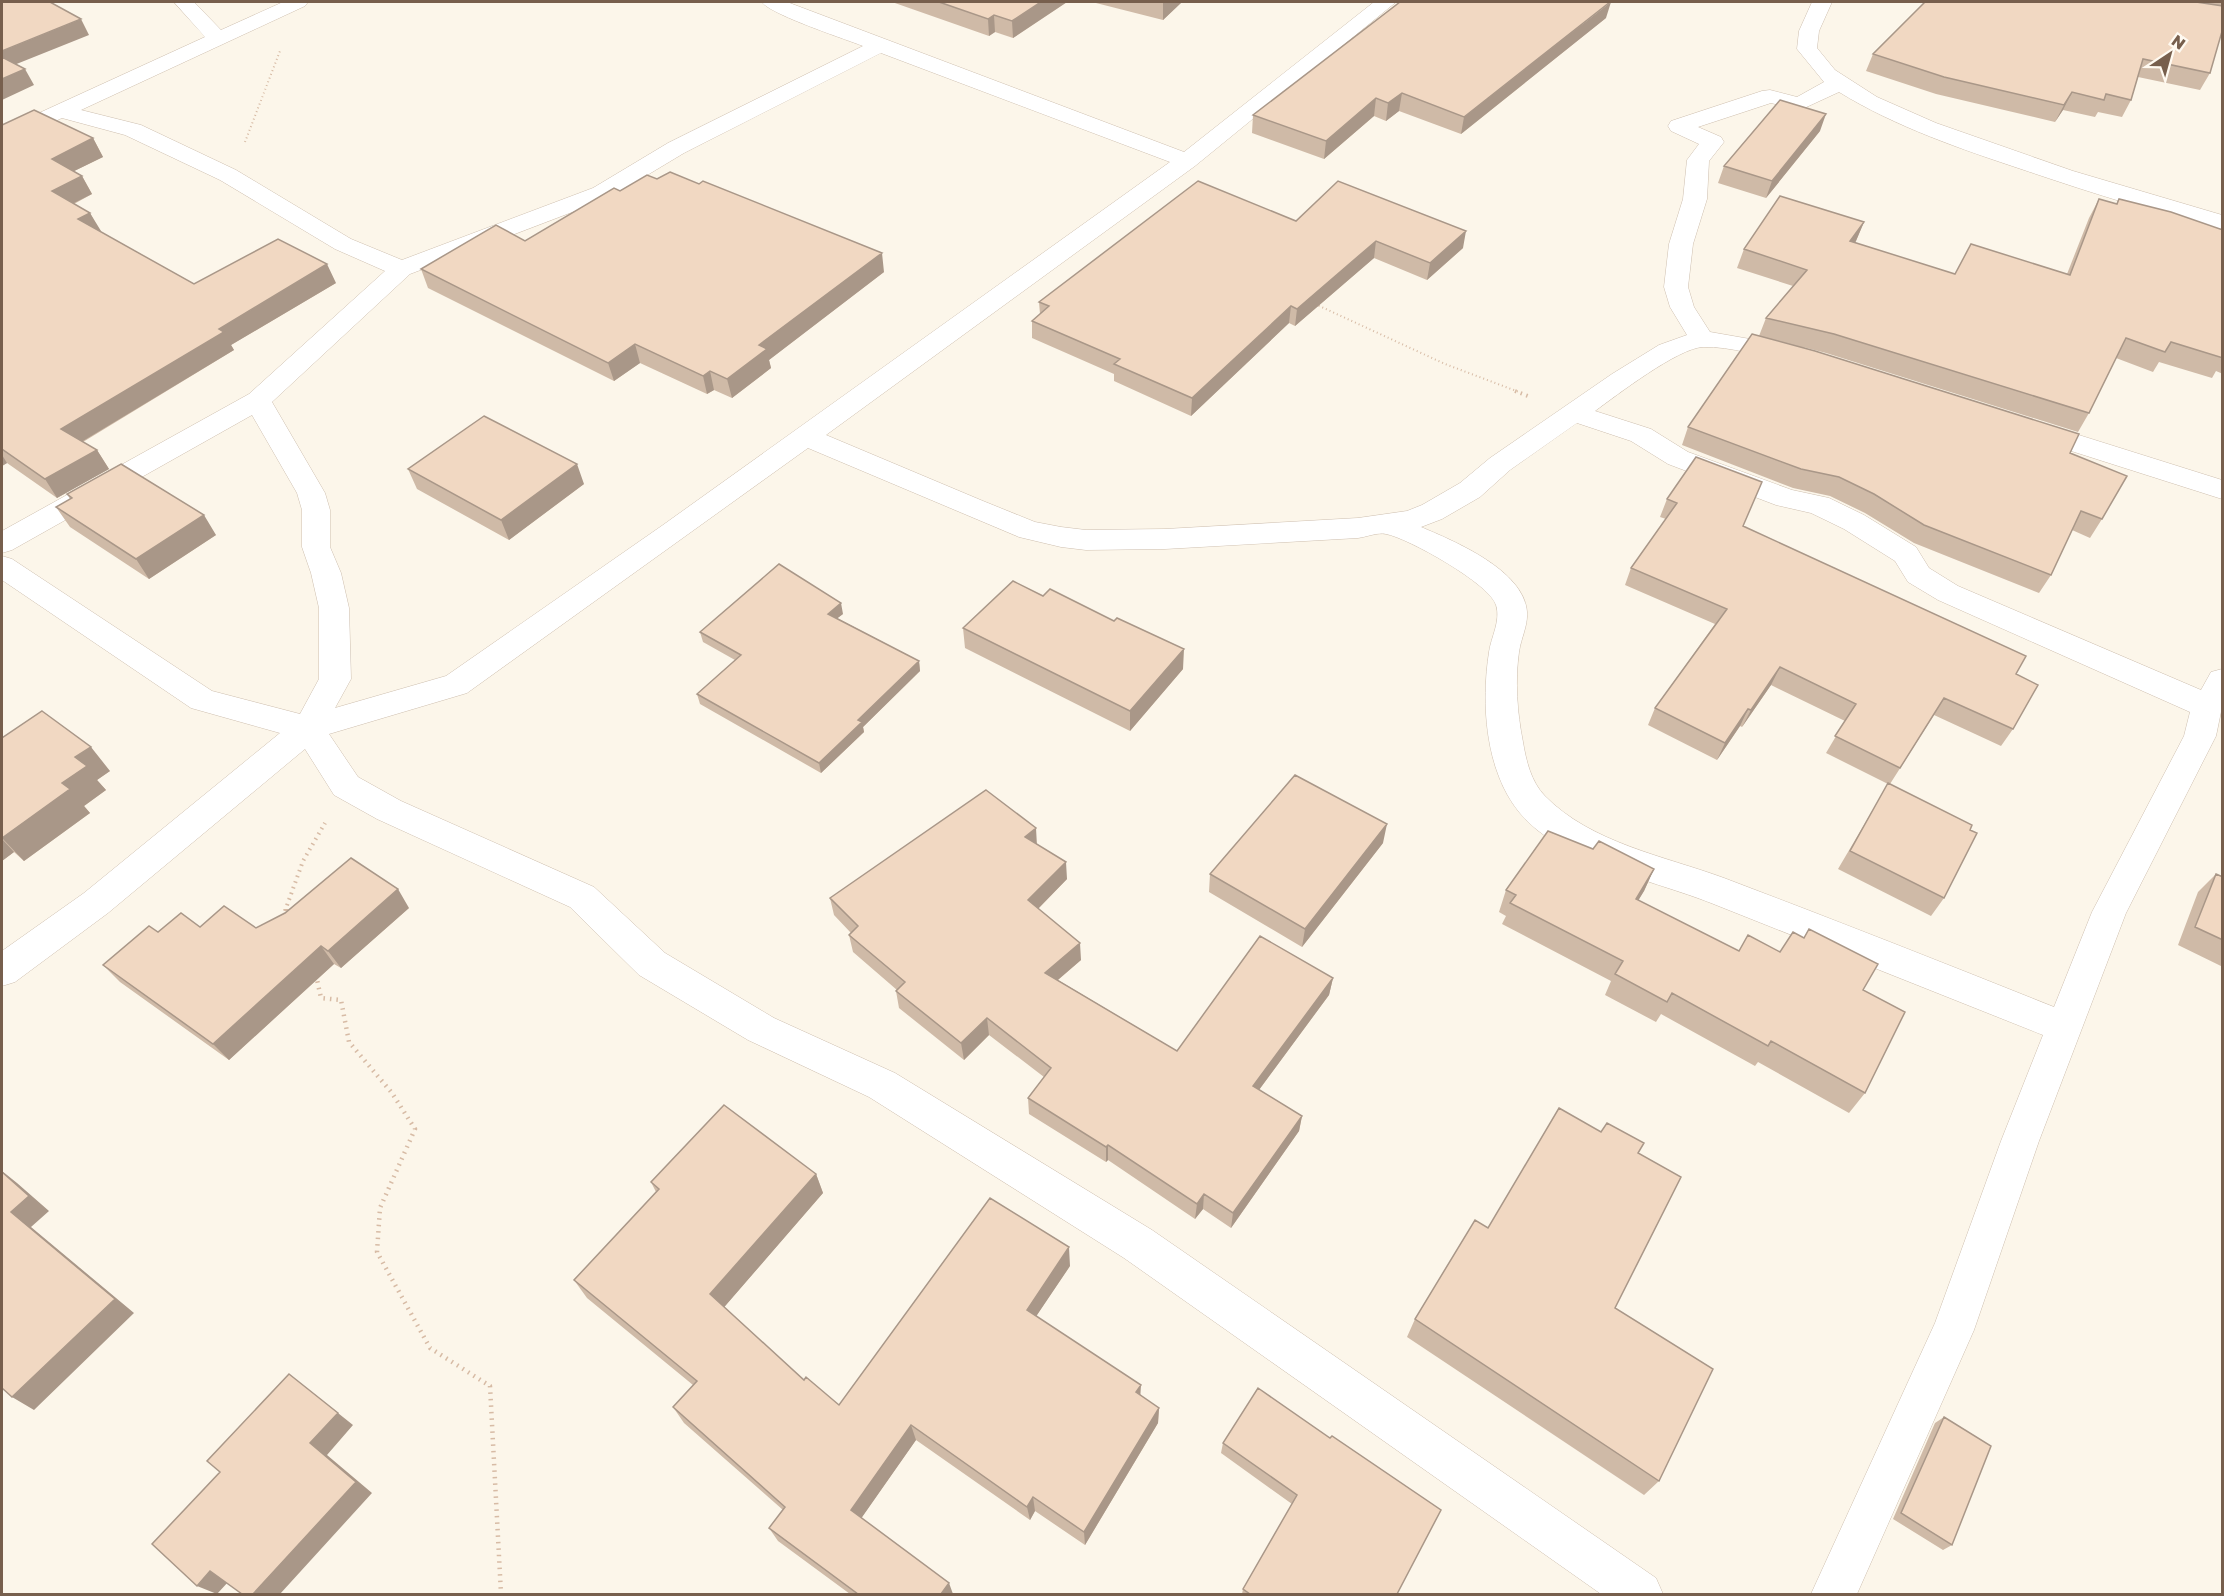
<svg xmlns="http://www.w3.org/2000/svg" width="2224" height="1596" font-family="'Golos Text',sans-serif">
	<rect width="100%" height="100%" fill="#fcf6ea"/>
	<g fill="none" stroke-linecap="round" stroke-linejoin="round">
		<defs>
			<path id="street" d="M174 2H194L221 30 283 2H308L305 6 81 110 141 125 236 170 351 239 402 260 593 188 668 143 863 46C845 39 769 14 762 2H787L1184 152 1374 2H1396L1195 166 826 435 983 501 1035 522 1061 527 1086 530 1165 529 1358 518 1407 511 1422 505 1460 483 1490 458 1612 374 1659 345 1687 335 1670 307 1664 287 1669 244 1683 199 1687 160 1699 144 1671 131 1668 126 1671 121 1762 91 1770 90 1797 97 1824 82 1797 49 1799 31 1812 2H1832L1819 31 1817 48 1835 70 1877 97 1936 123 2073 171 2222 215V229C2155 213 2089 192 2024 170 1961 149 1896 127 1839 92L1800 110 1771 103 1698 127 1721 137 1724 142 1709 161 1707 199 1693 244 1688 287 1694 307 1710 332 1790 346 1799 348 1803 354 1799 360 1790 362C1762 357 1731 346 1703 347 1678 348 1617 395 1595 411L1651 429 1688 452 1792 490 1829 498 1864 515 1916 547 1929 568 1958 586 2201 690 2211 672 2222 669V707L2216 736 2126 913 2039 1141 1974 1330 1857 1594H1811L1935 1323 2001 1141 2043 1035C1932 991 1822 947 1711 903 1653 880 1559 862 1519 812 1485 770 1481 703 1489 652 1491 637 1501 621 1496 605 1490 584 1408 538 1386 534 1378 532 1366 537 1358 538L1165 549 1086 550 1061 547 1019 537 808 448 467 693 329 734 358 777 401 801 594 887 665 953 774 1018 895 1073 1152 1230 1656 1578 1663 1594H1601L1124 1258 869 1097 748 1040 639 975 570 907 377 819 334 795 305 749 108 913 15 982 2 986V951L84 893 280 733 191 708 2 580V556L12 559 212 691 300 714 319 679V608L311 573 302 547V510L297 493 252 415 12 550 2 553V531L249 394 385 271 335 249 220 180 125 135 62 118 2 145V130L205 37ZM881 53 1170 162 663 525 446 676 335 708 351 679 349 608 341 573 330 547V510L325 493 272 402 410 274 609 198 684 153ZM1577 423 1631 441 1668 464 1776 505 1811 513 1844 529 1895 561 1908 582 1938 600 2190 712 2184 736 2092 912 2054 1007C1944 963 1835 920 1724 878 1664 856 1591 843 1545 796 1531 782 1526 760 1523 742 1517 712 1515 681 1519 652 1521 638 1528 626 1527 612 1524 570 1454 541 1421 527L1442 519 1480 497 1510 470Z
				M2031 420 2222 480V499L2021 435 2018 429 2021 423Z"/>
		</defs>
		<use href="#street" stroke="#cebfaf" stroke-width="1"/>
		<path stroke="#d7bba5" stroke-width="2" stroke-dasharray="1 3" stroke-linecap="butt" d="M245 142 280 51
			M1315 304 1445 364 1519 392"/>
		<path stroke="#d7bba5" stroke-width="4" stroke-dasharray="1.5 4.5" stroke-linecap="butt" d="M1515 391 1528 396
			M285 911 303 861 325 823"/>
		<path stroke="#d7bba5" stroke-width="4.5" stroke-dasharray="1.5 5" stroke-linecap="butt" d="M286 909V918
			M316 975 321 998 341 1000 349 1042 392 1093 415 1129 380 1208 377 1252 430 1348 490 1386 501 1594"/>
		<use href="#street" fill="#fff" fill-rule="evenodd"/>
	</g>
	<path fill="#cfbaa7" d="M892 2H1067L1013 38 995 32 989 36Z
		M1092 2H1182L1163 20Z
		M1918 2H2223V28L2210 73 2200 90 2138 77 2131 100 2122 117 2098 112 2095 117 2063 110 2055 122 1936 94 1866 71 1873 54 1924 3Z
		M1606 18 1461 134 1399 111 1386 121 1374 116 1324 159 1252 133 1253 115Z
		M2 125 93 138 103 157 74 171 82 176 92 194 74 204 90 213 100 232 194 284 336 283 231 345 234 350 83 442 97 450 109 469 57 498 7 463 2 466Z
		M1820 131 1766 198 1718 183 1724 166Z
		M620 191 884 272 769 360 771 368 732 398 714 390 707 394 640 363 614 381 428 288 421 269 525 241Z
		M2099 199 2116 204 2119 199 2223 230V374L2216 371 2212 378 2159 362 2153 372 2116 358 2089 413 2078 432 1826 353 1803 347 2070 453 2102 519 2090 538 2072 530 2051 575 2039 593 1914 543 1865 513 1830 496 1793 488 1682 445 1688 427 1759 336 1766 318 1793 286 1737 268 1744 249 1864 222 1855 243 1955 274H2067L2089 218Z
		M1296 221 1463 248 1427 280 1374 258 1295 326 1289 323 1191 416 1114 381V374L1032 338V321L1040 314 1039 302Z
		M408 469 584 484 509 540 417 489Z
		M67 494 216 535 149 579 70 527 56 507 70 499Z
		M1667 499 1743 526 2016 674 2013 729 2001 746 1934 715 1890 784 1970 830 1944 898 1931 916 1838 869 1888 784 1826 753 1845 721 1771 685 1742 727 1740 726 1717 760 1648 725 1655 708 1715 624 1625 585 1631 568 1666 519 1660 517Z
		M1043 596 1183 669 1130 731 965 648 963 628Z
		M843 614 837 618 919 661 920 671 863 727 864 732 821 773 700 704 697 694 735 660 703 642 700 632Z
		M2 738 110 771 97 780 106 790 84 806 90 813 24 861 14 852 2 861Z
		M1383 843 1302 947 1209 892 1210 874Z
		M1037 844 1067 879 1038 909 1081 960 1058 980 1177 1051 1333 978 1329 995 1259 1090 1302 1116 1299 1131 1231 1228 1203 1209 1195 1219 1108 1160 1106 1162 1029 1114 1028 1098 1044 1077 989 1035 964 1060 899 1008 896 991 897 990 853 952 849 935 851 933 834 915 830 898Z
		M1593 849 1654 869 1644 891 1638 900 1739 951 1780 952 1804 937 1809 929 1863 990 1865 1093 1849 1113 1758 1062 1755 1066 1661 1014 1656 1022 1605 995 1611 981 1502 924 1506 916 1499 912 1506 890Z
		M2216 874 2223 877V967L2178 945 2198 892Z
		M409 908 341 968 334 964 229 1060 120 982 103 965 158 932 200 927 256 928Z
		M1638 1153 1615 1308 1659 1481 1644 1495 1407 1337 1415 1319 1488 1228Z
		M816 1174 823 1193 724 1307 804 1380 839 1405 1070 1266 1036 1316 1141 1396 1159 1408 1158 1423 1085 1545 1035 1511 1030 1520 916 1440 861 1518 953 1594H850L778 1541 769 1528 783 1510 684 1423 673 1407 693 1385 587 1298 574 1280 656 1192 651 1182Z
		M1258 1388 1397 1594H1242L1243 1589 1292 1504 1221 1453 1223 1443Z
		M1944 1417 1952 1545 1943 1550 1893 1519 1935 1423Z"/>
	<path fill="#a99788" d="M1041 2H1067L1013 38 1012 21Z
		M1165 2H1182L1163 20V3Z
		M1611 2 1606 18 1461 134 1464 117Z
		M994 15 995 32 989 36 988 19Z
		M81 19 89 35 4 69 2 65V51Z
		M25 69 34 85 2 100V79Z
		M2072 92 2063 110 2055 122 2064 105Z
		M1402 93 1399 111 1386 121 1388 103Z
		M1376 98 1374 116 1324 159 1326 141Z
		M1826 114 1820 131 1766 198 1772 181Z
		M93 138 103 157 62 177 52 159Z
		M82 176 92 194 62 209 52 191Z
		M90 213 101 231 89 238 78 219Z
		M1864 222 1856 241 1842 260 1850 241Z
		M1466 231 1463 248 1427 280 1430 263Z
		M1376 241 1374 258 1295 326 1297 309Z
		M882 253 884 272 769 360 771 368 732 398 727 379 759 345Z
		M327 264 336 283 231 345 234 350 73 447 61 429 219 329Z
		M1291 306 1289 323 1191 416 1192 398Z
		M635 344 640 363 614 381 608 363Z
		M710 371 714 390 707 394 703 376Z
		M97 450 109 469 57 498 45 479Z
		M2 455 7 463 2 466Z
		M577 464 584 484 509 540 501 520Z
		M204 515 216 535 149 579 136 559Z
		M841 603 843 614 830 624 828 614Z
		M1184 649 1183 669 1130 731V711Z
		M919 661 920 671 863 727 864 732 821 773 819 763 858 720Z
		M1780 667 1771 685 1742 727 1751 710Z
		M1748 709 1740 726 1717 760 1725 743Z
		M91 747 110 771 97 780 106 790 84 806 90 813 24 861 2 838 75 757Z
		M1387 824 1383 843 1302 947 1305 929Z
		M1036 828 1037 846 1025 837Z
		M2 839 14 852 2 861Z
		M1066 862 1067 879 1029 918 1028 900Z
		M1654 869 1644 891 1626 921 1636 899Z
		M398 889 409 908 341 968 328 951Z
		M1080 943 1081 960 1046 990 1045 973Z
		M321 946 334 964 229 1060 213 1044Z
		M1333 978 1329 995 1250 1102 1253 1086Z
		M987 1018 989 1035 964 1060 961 1043Z
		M1302 1116 1299 1131 1231 1228 1233 1213Z
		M1108 1145V1160L1106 1162V1147Z
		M2 1171 17 1183 49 1211 31 1227 134 1313 34 1410 12 1397 11 1212Z
		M816 1174 823 1193 720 1312 710 1294Z
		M1204 1194 1203 1209 1195 1219 1197 1204Z
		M1069 1247 1070 1266 1029 1327 1027 1310Z
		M289 1374 353 1425 327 1455 372 1493 280 1594H253L310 1443Z
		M1141 1385 1140 1401 1136 1392Z
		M1159 1408 1158 1423 1085 1545 1084 1532Z
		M911 1425 916 1440 858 1523 851 1510Z
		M1033 1497 1035 1511 1030 1520 1027 1507Z
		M210 1571 229 1581 217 1594 197 1586Z
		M949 1583 953 1594H941Z"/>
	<path fill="#f1d8c2" stroke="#a99788" stroke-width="1.5" d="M2 2H50L81 19 2 51Z
		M939 2H1041L1012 21 994 15 988 19Z
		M1400 2H1610L1464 117 1402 93 1388 103 1376 98 1326 141 1253 115Z
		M1925 2H2196L2223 6V28L2210 73 2143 59 2131 100 2106 94 2104 100 2072 92 2064 105 1944 77 1873 54Z
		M2 57 25 69 2 79Z
		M1780 100 1826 114 1772 181 1724 166Z
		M34 110 93 138 52 159 82 176 52 191 90 213 78 219 194 284 278 239 327 264 219 329 224 332 61 429 97 450 45 479 2 449V125Z
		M670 172 699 184 703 181 882 253 759 345 767 349 727 379 710 371 703 376 635 344 608 363 421 269 496 225 525 241 614 188 620 191 647 175 657 179Z
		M1198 181 1296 221 1338 181 1466 231 1430 263 1376 241 1297 309 1291 306 1192 398 1114 364 1120 359 1032 321 1049 306 1039 302Z
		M1780 196 1864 222 1850 241 1955 274 1971 244 2070 275 2099 199 2117 204 2119 199 2171 212 2223 230V358L2171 342 2165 352 2126 338 2089 413 1834 334 1766 318 1807 270 1744 249Z
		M1752 334 1815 351 2079 434 2070 453 2127 476 2102 519 2081 511 2051 575 1924 525 1874 494 1839 477 1801 469 1688 427Z
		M484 416 577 464 501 520 408 469Z
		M1696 457 1762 482 1743 526 2026 656 2016 674 2038 685 2013 729 1944 698 1900 768 1835 736 1856 704 1780 667 1751 710 1748 709 1725 743 1655 708 1727 609 1631 568 1677 503 1667 499Z
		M121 464 204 515 136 559 56 507 72 498 67 494Z
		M779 564 841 603 828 614 919 661 858 720 862 722 819 763 697 694 741 655 700 632Z
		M1013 581 1043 596 1050 589 1114 621 1117 618 1184 649 1130 711 963 628Z
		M42 711 91 747 75 757 87 766 62 783 70 789 2 838V738Z
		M1295 775 1387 824 1305 929 1210 874Z
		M1888 783 1972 825 1970 830 1977 833 1944 898 1850 851Z
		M986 790 1036 828 1025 837 1066 862 1028 900 1080 943 1045 973 1177 1051 1260 936 1333 978 1253 1086 1302 1116 1233 1213 1204 1194 1197 1204 1108 1145 1106 1147 1028 1098 1051 1068 987 1018 961 1043 896 991 905 982 849 935 858 926 830 898Z
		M1548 831 1593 849 1599 841 1654 869 1636 899 1739 951 1748 935 1780 952 1793 932 1804 938 1809 929 1878 964 1863 990 1905 1012 1865 1093 1771 1041 1768 1046 1672 993 1667 1002 1615 974 1623 961 1510 903 1516 895 1506 890Z
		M351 858 398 889 328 951 321 946 213 1044 103 965 149 926 158 932 181 913 200 927 224 906 256 928 285 913Z
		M2216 874 2223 877V940L2195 927Z
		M724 1105 816 1174 710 1294 804 1380 806 1377 839 1405 990 1198 1069 1247 1027 1310 1141 1385 1136 1392 1159 1408 1084 1532 1033 1497 1027 1507 911 1425 851 1510 949 1583 941 1594H858L769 1528 785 1507 673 1407 697 1381 574 1280 659 1189 651 1182Z
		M1559 1108 1601 1132 1607 1123 1644 1143 1638 1153 1681 1177 1615 1308 1713 1369 1659 1481 1415 1319 1475 1220 1488 1228Z
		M2 1172 29 1196 11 1212 115 1299 12 1397 2 1388Z
		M289 1374 338 1413 310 1443 356 1482 253 1594H242L210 1571 197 1586 152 1544 220 1472 207 1461Z
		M1258 1388 1330 1438 1332 1436 1441 1510 1397 1594H1250L1243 1589 1297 1495 1223 1443Z
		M1944 1417 1991 1446 1952 1545 1901 1513Z"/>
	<rect width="2224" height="1596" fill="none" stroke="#775f4d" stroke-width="6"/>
	<g transform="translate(2170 54) rotate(36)" stroke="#fffaf1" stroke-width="4.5" paint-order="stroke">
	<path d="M0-4.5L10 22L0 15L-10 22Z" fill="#775f4d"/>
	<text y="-9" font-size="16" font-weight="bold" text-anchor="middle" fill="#775f4d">N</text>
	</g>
</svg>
